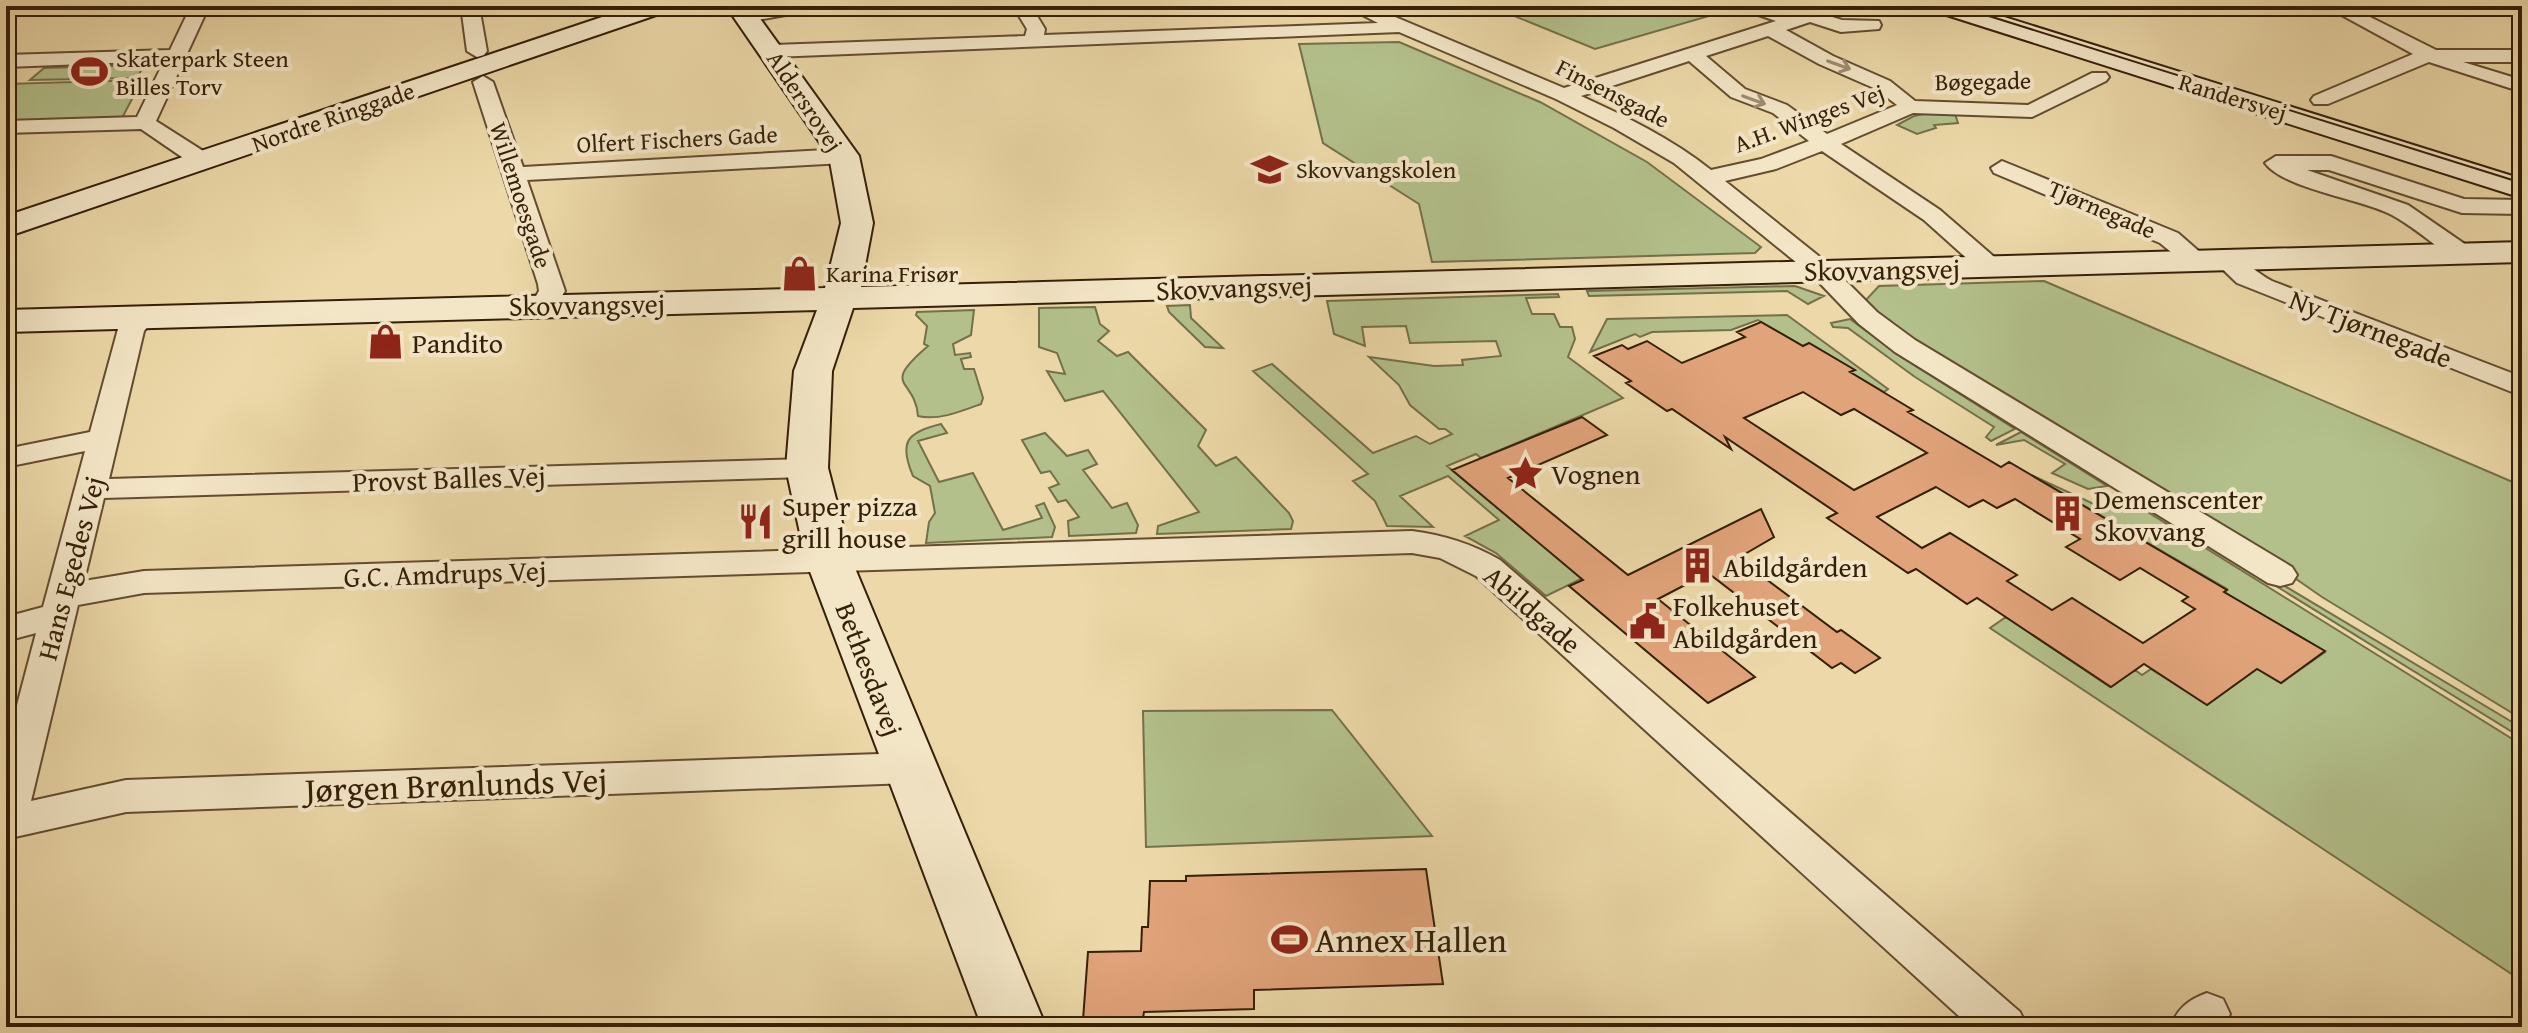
<svg xmlns="http://www.w3.org/2000/svg" width="2528" height="1033" font-family="'Gentium Book Plus',serif">
	<rect width="100%" height="100%" fill="#ecd8a8"/>
	<filter id="stains"><feTurbulence type="fractalNoise" baseFrequency=".0025" numOctaves="4"/><feColorMatrix values="0 0 0 0 .2 0 0 0 0 .09 0 0 0 0 .02 0 0 0 .5 -.17"/></filter>
	<radialGradient id="worn" r=".72"><stop offset=".6" stop-color="#630" stop-opacity="0"/><stop offset="1" stop-color="#630" stop-opacity=".3"/></radialGradient>
	<path fill="#b3c08b" stroke="#747049" stroke-width="2" d="M1490 6H1723L1733 9 1595 49Z
		M1399 42 1540 102 1647 162 1761 247 1755 253 1432 262 1419 204 1323 143 1299 44Z
		M144 65 137 78 30 80 44 68Z
		M14 75 6 84 142 80 122 118 6 121V76Z
		M1929 113 1955 114 1958 123 1934 125 1936 128 1917 134 1897 125 1914 116Z
		M2044 281 2522 486V719L2322 597 2227 531 1923 347 1863 303 1879 286Z
		M1795 286 1824 296 1808 304 1787 291 1589 296 1587 291Z
		M1558 294 1559 297 1526 298 1532 314H1554L1560 327H1572L1575 339 1568 357 1623 398 1481 458 1476 454 1447 466 1583 578 1546 596 1496 553 1465 536 1499 520 1448 476 1400 496 1433 527 1387 526 1375 501 1353 481 1368 474 1253 371 1272 364 1373 453 1416 436 1430 444 1452 434 1445 429H1439L1410 405 1399 385 1369 357 1434 366 1463 365 1462 360 1501 356 1496 341 1410 343 1406 326 1362 327 1365 346 1334 334 1327 301Z
		M1190 305 1191 318 1223 348 1205 347 1169 312 1167 306Z
		M1095 307 1100 324 1109 331 1098 341 1117 356 1128 352 1206 430 1198 446 1216 466 1236 457 1289 513 1293 521 1291 529 1157 534 1158 526 1199 512 1103 391 1065 401 1047 371 1065 374 1057 353 1039 347V308Z
		M974 310 971 335 953 344 955 355 970 353 971 357 961 359 964 369H974L983 398 981 404C962 411 938 421 918 416 915 377 879 388 928 346L924 344 927 326 916 315 917 312Z
		M1787 315 1888 389 1884 392 1850 372 1854 370 1803 346 1758 320 1731 330 1652 332 1640 337 1635 334 1590 352 1607 319Z
		M1850 319 1900 356 2015 429 1991 441 1986 437 1994 427 1915 377 1848 328 1833 327 1831 323Z
		M941 424 947 433 918 441 939 482 973 473 1003 530 1042 518 1036 506 1044 503 1055 527 1052 537 926 543 929 522 935 513 930 486 913 476C898 441 908 432 941 424Z
		M2021 432 2107 486 2088 489 2052 473 2065 464 2024 440 1996 445Z
		M1045 433 1067 456 1088 450 1097 464 1083 470 1112 508 1127 503 1138 525 1136 533 1069 536 1068 521 1079 517 1066 500 1058 502 1049 488 1059 484 1050 471 1041 473 1022 440Z
		M2031 475 2098 506 2130 501 2522 745V981L1990 628 2006 617 2110 687 2135 670 2142 675 2151 669 2207 704 2229 651 2281 683 2325 652 2224 592 2227 589Z
		M2268 576 2522 728V738L2263 578Z
		M1332 710 1432 836 1146 847 1143 711Z"/>
	<path fill="#e1a37a" stroke="#351f07" stroke-width="2" fill-rule="evenodd" d="M1761 322 1803 346 1809 343 1855 370 1850 372 1913 410 1908 412 2001 467 2009 462 2227 590 2224 592 2325 651 2281 683 2257 669 2207 705 2144 664 2111 687 1977 598 1967 604 1916 569 1908 573 1827 518 1837 513 1725 437 1731 449 1672 409 1667 411 1626 383 1631 381 1594 356 1622 345 1628 349 1647 341 1682 363 1745 337 1737 332ZM1803 392 1841 415 1854 409 1927 453 1854 490 1744 418ZM1936 487 1969 507 1983 500 1997 508 2015 499 2080 539 2066 547 2120 580 2140 568 2188 597 2182 601 2195 609 2143 643 2072 598 2052 610 2007 581 2017 575 1950 533 1922 548 1877 517Z
		M1582 417 1607 435 1508 478 1628 575 1761 509 1774 537 1738 558 1837 632 1841 630 1880 658 1855 673 1841 663 1832 668 1708 573 1658 599 1755 677 1708 703 1569 586 1583 580 1452 470Z
		M1426 869 1443 984 1254 990V1009L1144 1012 1143 1018 1083 1020 1088 952 1141 951 1142 927H1148L1150 881H1186V876Z"/>
	<g fill="none" stroke-linecap="round" stroke-linejoin="round">
		<defs>
			<path id="street" d="M191 6H209L156 121 211 156 214 161 211 166H195L141 129 6 133V121L137 117 164 61 6 67V55L170 50Z
				M461 6H479L487 51 484 55 477 57 467 51Z
				M777 6H817L808 11 746 22 737 17 740 13Z
				M1013 6H1031L1045 29 1044 35 1378 23 1345 6H1369L1564 88 1776 21 1744 10 1741 6H1768L1795 15 1824 6H1851L1829 16 1842 20 1879 21 1881 25 1879 29 1841 32 1810 22 1786 30 1833 56 1890 81 1915 101 2028 105 2092 73H2106L2109 77 2106 81 2032 117 1913 113 1841 144 1940 210 2000 262 2004 267 2000 272H1982L1924 220 1822 151 1776 169 1725 181 1831 266 1877 312 1915 340 2292 567 2297 575 2292 583 2280 586 2268 583 1895 352 1859 324 1813 276 1674 163 1614 128 1556 99 1399 32 773 57 763 51 773 45 1025 36 1027 29ZM1768 36 1819 64 1876 89 1897 105 1827 134 1787 105 1745 89 1706 56ZM1689 61 1731 97 1773 113 1809 141 1761 159 1711 170C1672 139 1627 117 1581 96Z
				M2325 6H2348L2436 50H2522V62H2463L2522 80V92L2429 62 2328 104H2314L2311 100 2314 96 2413 54Z
				M483 76 493 82 523 167 844 149 855 156 844 163 527 180 565 291 552 312H534L530 306 539 291 538 284 473 82Z
				M2276 156H2331L2464 199 2522 200V214L2462 213 2329 170H2307L2408 205 2472 249 2475 254 2472 259H2454C2434 245 2414 227 2392 215 2362 199 2284 189 2265 163Z
				M2002 161 2178 233 2210 261 2206 266H2188L2160 243 1994 173 1991 168Z
				M2225 253C2242 257 2256 273 2272 281L2522 377V396L2237 283 2213 260 2216 255Z
				M143 309 152 311 156 317 144 331 109 479 807 459 818 461 822 468 818 475 807 477 104 498 84 581 144 571 1412 531C1444 535 1472 544 1500 560L2020 1012 2027 1027H1971L1476 576 1440 558 1412 553 144 593 78 605 31 801 126 780 909 753 923 757 928 768 923 779 909 783 126 812 6 839V747L36 633 6 641V617L43 607 85 451 6 467V449L90 432 118 329 134 311Z
				M2207 993 2223 999 2230 1014 2224 1027H2170C2178 1008 2188 1000 2207 993Z"/>
			<path id="secondary" d="M635 6H671L668 11 6 237V216Z
				M726 6H751L859 156 873 223 861 287 2522 242V262L853 308 832 371 828 468 852 561 1046 1027H982L806 561 786 468 794 371 817 310 6 332V310L825 288 841 223 829 156Z
				M1931 6H1969L2522 179V198L1934 11Z"/>
		</defs>
		<use href="#street" stroke="#634d2f" stroke-width="4"/>
		<use href="#secondary" stroke="#351f07" stroke-width="4"/>
		<use href="#street" fill="#f3e6c6" fill-rule="evenodd"/>
		<use href="#secondary" fill="#f3e6c6" fill-rule="evenodd"/>
		<path stroke="#351f07" stroke-width="2" d="M1957 6 2522 183"/>
	</g>
	<defs><path id="oneway-shaft" d="M-6 0H5M1.5-3L5.5 0L1.5 3" fill="none" stroke-width="1.6" stroke-linecap="round" stroke-linejoin="round" transform="scale(2)"/></defs>
	<g stroke="#9e8c70">
		<use href="#oneway-shaft" transform="translate(1839 65) rotate(20)"/>
		<use href="#oneway-shaft" transform="translate(1754 100) rotate(20)"/>
	</g>
	<defs>
		<symbol id="stadium-bare" viewBox="-9 -9 18 18"><path d="M0-5a6.5 5 0 1 0 0 10a6.5 5 0 1 0 0-10ZM-3.5-1.8h7v3.6h-7Z" fill="#8f2418" stroke="#f3e6c6" stroke-width="2.5" paint-order="stroke"/></symbol>
		<symbol id="school-bare" viewBox="-9 -9 18 18"><path d="M0-5L7-2L0 1L-7-2ZM-4 1L0 2.5L4 1V4Q0 6-4 4Z" fill="#8f2418" stroke="#f3e6c6" stroke-width="2.5" paint-order="stroke"/></symbol>
		<symbol id="shop-bare" viewBox="-9 -9 18 18"><path d="M-5-2.5h2.3a2.7 3.5 0 0 1 5.4 0H5L5.5 6h-11ZM-1.5-2.5h3a1.5 2.3 0 0 0-3 0Z" fill="#8f2418" stroke="#f3e6c6" stroke-width="2.5" paint-order="stroke"/></symbol>
		<symbol id="sight-bare" viewBox="-9 -9 18 18"><path d="M0-6L1.8-2.2L6-1.7L2.9 1.2L3.7 5.4L0 3.3L-3.7 5.4L-2.9 1.2L-6-1.7L-1.8-2.2Z" fill="#8f2418" stroke="#f3e6c6" stroke-width="2.5" paint-order="stroke"/></symbol>
		<symbol id="building-bare" viewBox="-9 -9 18 18"><path d="M-4-6H4V6H1V3H-1V6H-4ZM-2.5-4.3h1.7v1.8h-1.7ZM.8-4.3h1.7v1.8H.8ZM-2.5-1h1.7V.8h-1.7ZM.8-1h1.7V.8H.8Z" fill="#8f2418" stroke="#f3e6c6" stroke-width="2.5" paint-order="stroke"/></symbol>
		<symbol id="restaurant-bare" viewBox="-9 -9 18 18"><path d="M-5-6h1v4h1v-4h1v4h1v-4h1v5L-1.5 .5V6h-2V.5L-5-1ZM5-6V6H3V1.5H1.5Q1.5-4 5-6Z" fill="#8f2418" stroke="#f3e6c6" stroke-width="2.5" paint-order="stroke"/></symbol>
		<symbol id="civic-bare" viewBox="-9 -9 18 18"><path d="M-.6-6.5H3V-4.5H.6V-3L4-1V1h2V6H-6V1h2V-1L-.6-3ZM-1.2 2.5V6h2.4V2.5Z" fill="#8f2418" stroke="#f3e6c6" stroke-width="2.5" paint-order="stroke"/></symbol>
	</defs>
	<g fill-rule="evenodd">
		<use href="#stadium-bare" x="64" y="46" width="51" height="51"/>
		<use href="#school-bare" x="1244" y="144" width="51" height="51"/>
		<use href="#shop-bare" x="774" y="248" width="51" height="51"/>
		<use href="#shop-bare" x="360" y="316" width="51" height="51"/>
		<use href="#sight-bare" x="1500" y="448" width="51" height="51"/>
		<use href="#building-bare" x="2042" y="488" width="51" height="51"/>
		<use href="#restaurant-bare" x="730" y="496" width="51" height="51"/>
		<use href="#building-bare" x="1672" y="540" width="51" height="51"/>
		<use href="#civic-bare" x="1622" y="596" width="51" height="51"/>
		<use href="#stadium-bare" x="1264" y="914" width="51" height="51"/>
	</g>
	<g text-anchor="middle" dominant-baseline="central" stroke-width="8" stroke-linejoin="round" paint-order="stroke">
		<g font-size="24" fill="#351f07" stroke="#f3e6c6" text-anchor="start">
			<text x="116" y="58">Skaterpark Steen<tspan x="116" dy="28">Billes Torv</tspan></text>
			<text x="1296" y="169">Skovvangskolen</text>
			<text x="826" y="273">Karina Frisør</text>
		</g>
		<g font-size="24" fill="#351f07" stroke="#f3e6c6">
			<text transform="translate(1983 81) rotate(-1)">Bøgegade</text>
			<text transform="translate(1613 93) rotate(27)">Finsensgade</text>
			<text transform="translate(2233 97) rotate(17)">Randersvej</text>
			<text transform="translate(805 101) rotate(56)">Aldersrovej</text>
			<text transform="translate(333 117) rotate(-19)">Nordre Ringgade</text>
			<text transform="translate(1809 118) rotate(-20)">A.H. Winges Vej</text>
			<text transform="translate(677 139) rotate(-3)">Olfert Fischers Gade</text>
			<text transform="translate(521 195) rotate(72)">Willemoesgade</text>
			<text transform="translate(2102 209) rotate(23)">Tjørnegade</text>
		</g>
		<g font-size="28" fill="#351f07" stroke="#f3e6c6">
			<text transform="translate(1882 269) rotate(-1)">Skovvangsvej</text>
			<text transform="translate(1234 287) rotate(-2)">Skovvangsvej</text>
			<text transform="translate(587 304) rotate(-1)">Skovvangsvej</text>
			<text transform="translate(2371 328) rotate(21)">Ny Tjørnegade</text>
			<text transform="translate(449 478) rotate(-2)">Provst Balles Vej</text>
			<text transform="translate(70 568) rotate(-75)">Hans Egedes Vej</text>
			<text transform="translate(445 573) rotate(-2)">G.C. Amdrups Vej</text>
			<text transform="translate(1533 609) rotate(41)">Abildgade</text>
			<text transform="translate(870 669) rotate(69)">Bethesdavej</text>
		</g>
		<g font-size="28" fill="#351f07" stroke="#f3e6c6" text-anchor="start">
			<text x="412" y="342">Pandito</text>
			<text x="1551" y="473">Vognen</text>
			<text x="2094" y="498">Demenscenter<tspan x="2094" dy="32">Skovvang</tspan></text>
			<text x="782" y="505">Super pizza<tspan x="782" dy="32">grill house</tspan></text>
			<text x="1723" y="566">Abildgården</text>
			<text x="1673" y="605">Folkehuset<tspan x="1673" dy="32">Abildgården</tspan></text>
		</g>
		<g font-size="34" fill="#351f07" stroke="#f3e6c6">
			<text transform="translate(456 784) rotate(-2)">Jørgen Brønlunds Vej</text>
		</g>
		<g font-size="34" fill="#351f07" stroke="#f3e6c6" text-anchor="start">
			<text x="1315" y="939">Annex Hallen</text>
		</g>
	</g>
	<rect width="2528" height="1033" fill="none" stroke="#ecd8a8" stroke-width="32"/>
	<rect x="8" y="8" width="2512" height="1017" fill="none" stroke="#351f07" stroke-width="4"/>
	<rect x="16" y="16" width="2496" height="1001" fill="none" stroke="#351f07" stroke-width="2"/>
	<rect width="100%" height="100%" filter="url(#stains)"/>
	<rect width="100%" height="100%" fill="url(#worn)"/>
</svg>
